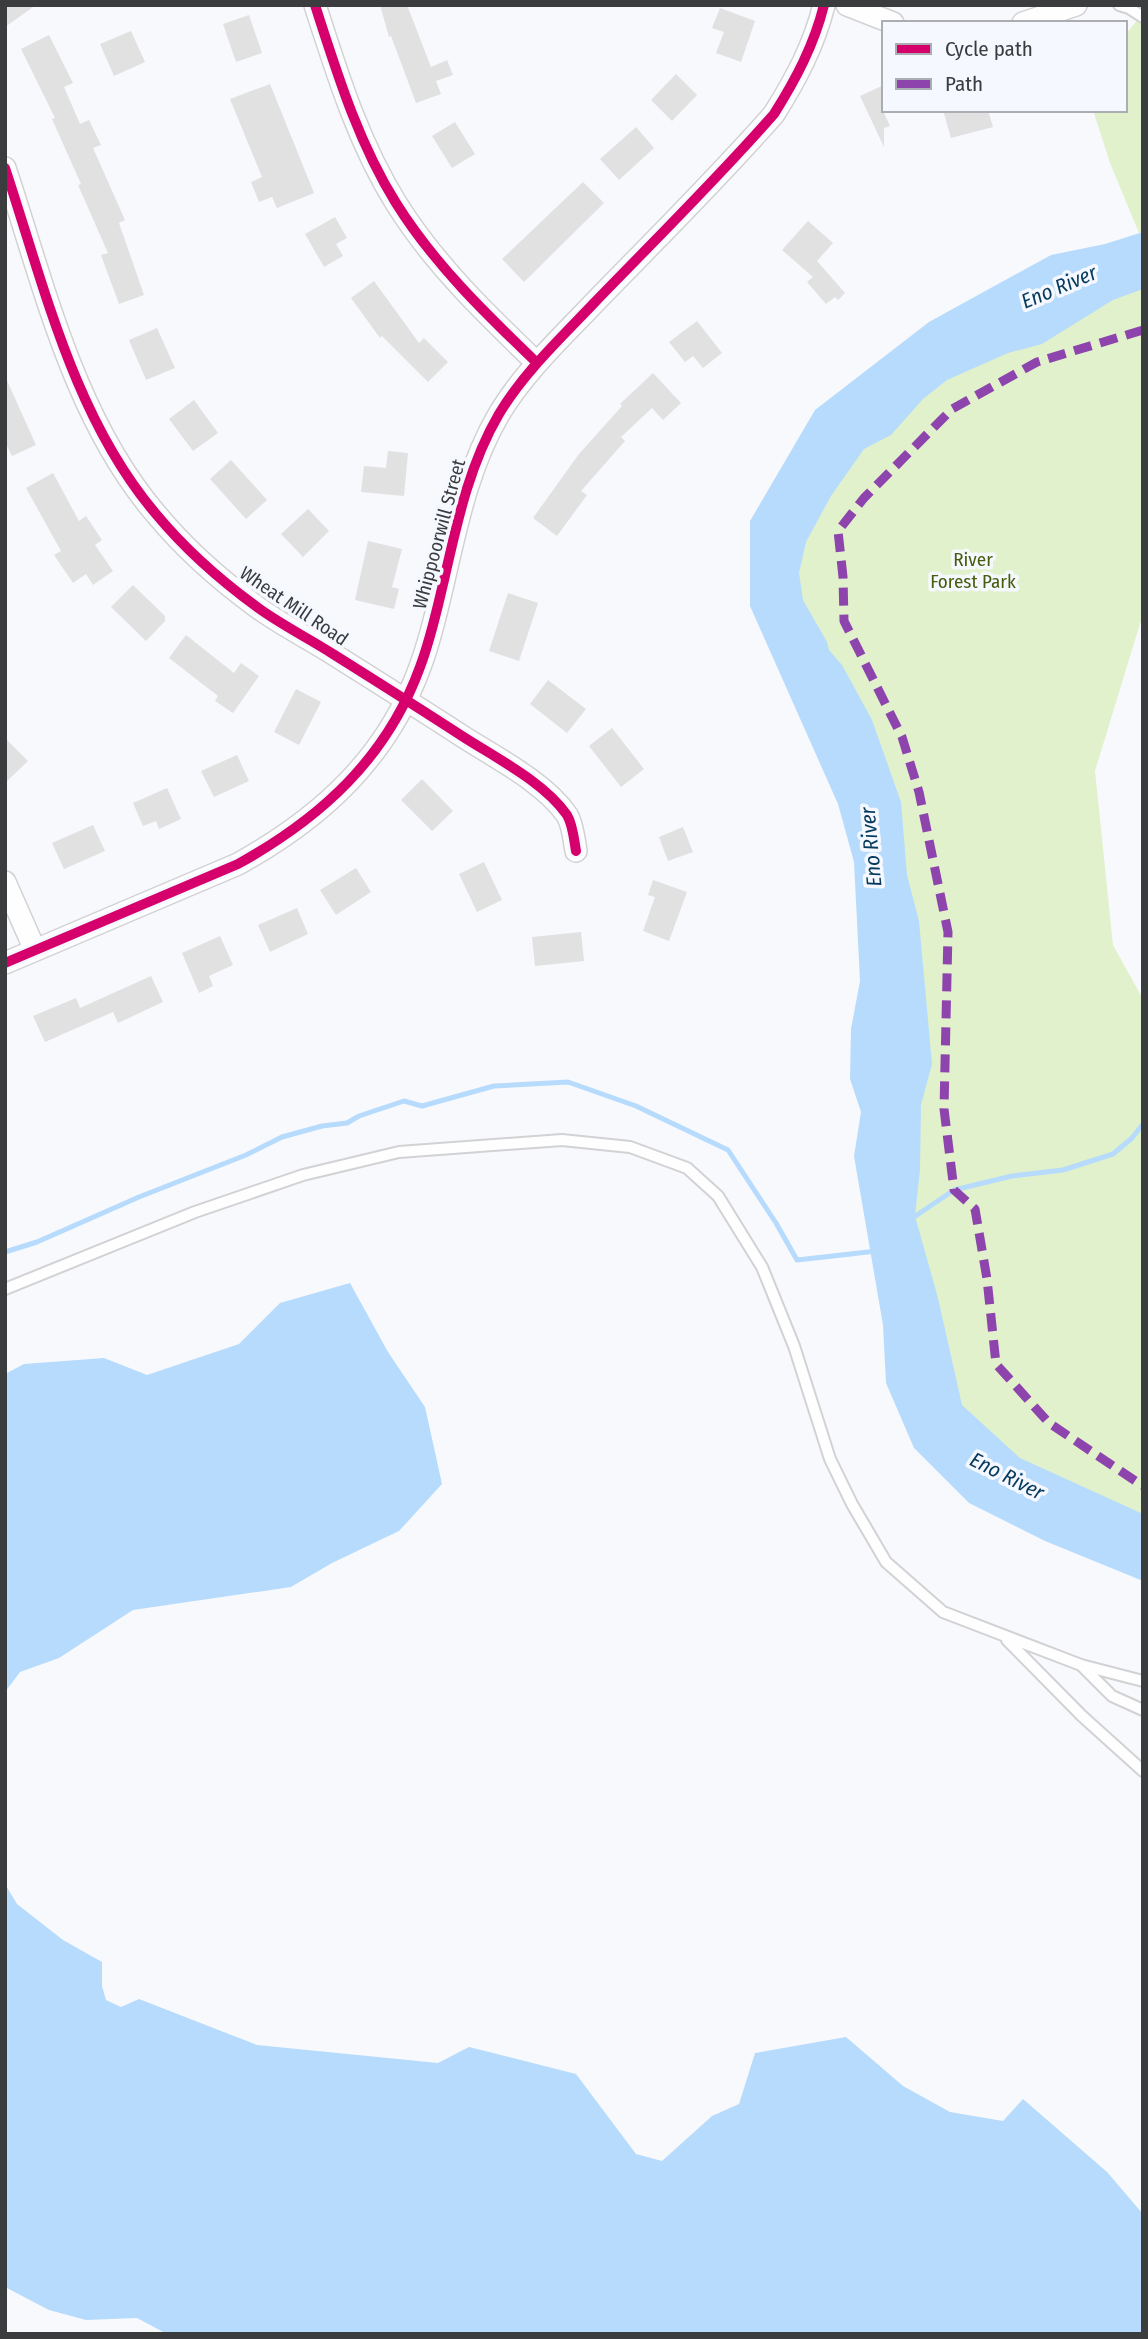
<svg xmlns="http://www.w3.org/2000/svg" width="1148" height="2339" font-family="'Fira Sans Condensed',sans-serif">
	<rect width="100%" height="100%" fill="#f8f9fd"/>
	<path fill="#e1f1cb" d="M1141 5 1143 232 1139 233 1110 163 1093 110H1125V35L1139 18Z
		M1143 255V614L1095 771 1113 945 1143 999V1552L956 1449 921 1363 887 769 766 541 973 321Z"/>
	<path fill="#b7dbfc" d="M1143 232V289L1113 300 1042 344 1008 353 947 380 923 399 891 435 864 449 831 496 806 542 799 573 803 600 827 642 829 650 842 665 872 720 901 802 907 875 919 921 932 1064 921 1105 920 1170 915 1216 938 1298 962 1405 1020 1458 1143 1514V1581L1045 1541 969 1503 914 1448 886 1383 883 1325 854 1156 861 1112 850 1079 851 1029 860 981 854 862 838 804 750 606V521L815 410 929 322 1051 255 1105 244Z
		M350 1283 388 1352 425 1407 442 1484 399 1531 332 1563 291 1587 133 1610 59 1658 20 1672 5 1692V1374L24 1364 104 1358 147 1375 239 1344 280 1303Z
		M5 1884 17 1904 63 1940 102 1962V1986L106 2000 121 2007 139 1999 257 2045 438 2063 469 2047 576 2074 636 2154 662 2161 712 2116 739 2104 755 2053 846 2037 903 2086 950 2112 1003 2121 1023 2099 1107 2172 1143 2214V2334H167L137 2318 86 2320 49 2310 5 2287Z"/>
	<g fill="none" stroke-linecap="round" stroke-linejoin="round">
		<path stroke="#b7dbfc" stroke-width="5" d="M911 1219 954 1190 1012 1176 1063 1170 1113 1154 1132 1138 1143 1124
			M5 1252 37 1242 139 1197 246 1155 282 1137 322 1126 347 1123 359 1116 404 1101 422 1106 494 1086 568 1082 636 1106 728 1150 776 1223 797 1260 877 1251"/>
	</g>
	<path fill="#e1e1e1" d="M5 5H36L5 27Z
		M380 5H407L431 67 447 60 453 75 436 81 441 94 416 103 391 36 389 37Z
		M720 8 755 21 741 62 716 53 724 32 712 28Z
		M249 15 262 53 236 62 223 24Z
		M131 31 145 62 114 76 100 44Z
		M49 35 73 83 64 87 80 124 89 120 101 145 93 148 125 220 119 223 144 295 119 304 101 255 108 253 78 185 81 184 52 119 55 118 21 49Z
		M676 74 697 95 672 121 651 100Z
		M270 84 314 193 277 208 272 197 259 202 251 182 262 177 230 99Z
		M884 85V113L890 126 884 128V147L860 96Z
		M943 110H988L993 127 951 138Z
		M455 122 475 154 452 168 432 136Z
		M636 127 654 148 619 180 600 159Z
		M583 182 604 203 524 282 502 259Z
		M335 217 347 238 336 244 343 256 324 267 305 234Z
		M808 221 833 243 817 261 845 293 838 300 835 297 826 304 807 282 813 277 782 250Z
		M374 281 419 343 424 338 448 362 428 382 382 336 380 338 351 298Z
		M697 321 722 353 703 368 693 356 685 362 669 342Z
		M157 328 175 368 146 380 129 340Z
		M653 373 681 403 663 420 652 408 621 437 625 441 581 491 587 495 557 536 533 518 579 454 622 406 620 404Z
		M5 376 36 445 12 456 5 442Z
		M194 400 218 433 193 451 169 419Z
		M388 451 408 453 404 496 361 492 364 466 386 468Z
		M231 460 267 500 246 519 210 479Z
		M53 473 79 521 86 516 102 540 95 545 113 571 93 585 86 574 73 583 54 555 61 551 26 488Z
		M308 509 329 531 303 557 281 534Z
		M368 541 402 549 392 587 399 589 394 609 355 600Z
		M133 585 165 616V621L146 641 111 607Z
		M508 593 538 603 519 661 489 651Z
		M186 635 234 673 241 663 259 676 233 713 215 701 218 696 169 658Z
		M548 680 586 709 567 733 530 704Z
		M296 689 321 702 299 745 274 732Z
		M612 728 644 769 621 787 589 746Z
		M5 738 28 761 5 783Z
		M237 755 249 781 214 797 201 771Z
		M422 779 453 811 432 831 401 800Z
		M167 788 181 819 159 829 156 821 143 826 133 803Z
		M93 825 105 851 64 869 52 843Z
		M683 827 693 852 668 861 659 837Z
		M484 862 502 900 477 912 459 874Z
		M356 868 371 892 336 915 320 890Z
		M653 880 687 892 669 941 643 931 655 897 648 895Z
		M297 908 308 934 270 952 258 925Z
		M581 932 584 961 535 966 532 937Z
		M220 936 233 965 209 976 213 986 199 993 182 953Z
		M151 976 163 1002 118 1023 113 1012 45 1042 33 1016 76 998 80 1008Z"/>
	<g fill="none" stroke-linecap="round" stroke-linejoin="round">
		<defs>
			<path id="lane" d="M1119 5 1129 8 1143 17
				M5 1289 195 1212 303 1175 399 1152 562 1140 630 1147 687 1168 718 1196 762 1267 794 1346 830 1459 852 1504 886 1562 943 1612 1081 1665 1143 1681
				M1007 1640 1082 1716 1143 1771
				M1081 1665 1112 1696 1143 1710"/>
			<path id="street" d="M315 5C337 73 358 142 396 203 434 264 486 314 537 363
				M847 5 893 23
				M1023 23 1076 5
				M5 168C44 285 74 418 156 514 185 549 220 580 257 607 280 624 308 638 333 654 376 681 419 708 462 736 496 758 544 782 567 815 573 825 574 840 576 851
				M5 882 35 950
				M5 963 238 864C321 818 387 758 420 667 431 638 437 609 444 580 457 523 469 465 499 414 524 372 562 337 595 302 655 240 717 179 774 114 796 79 814 45 824 5"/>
		</defs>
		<use href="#lane" stroke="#d2d2d5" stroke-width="14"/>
		<use href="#street" stroke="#d2d2d5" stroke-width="24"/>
		<use href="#lane" stroke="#fefeff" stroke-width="10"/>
		<use href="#street" stroke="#fefeff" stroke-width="21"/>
		<path stroke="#8e44ad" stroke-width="9" stroke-dasharray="18 9" stroke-linecap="butt" d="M1143 330 1037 362 952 409 864 498 838 531 843 577 844 621 902 737 919 792 948 932 944 1109 954 1190 975 1209 987 1279 996 1364 1049 1423 1143 1486"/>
		<defs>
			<path id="cycleway" d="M315 5C337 73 358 142 396 203 434 264 486 314 537 363
				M5 168C44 285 74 418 156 514 185 549 220 580 257 607 280 624 308 638 333 654 376 681 419 708 462 736 496 758 544 782 567 815 573 825 574 840 576 851
				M5 963 238 864C321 818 387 758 420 667 431 638 437 609 444 580 457 523 469 465 499 414 524 372 562 337 595 302 655 240 717 179 774 114 796 79 814 45 824 5"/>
		</defs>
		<use href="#cycleway" stroke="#f6f8ff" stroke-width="15"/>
		<use href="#cycleway" stroke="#d6006c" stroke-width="10"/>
	</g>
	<g text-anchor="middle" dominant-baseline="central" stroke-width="7" stroke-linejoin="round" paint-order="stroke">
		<g font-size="19" fill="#3b3c3e" stroke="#f6f8ff">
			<text transform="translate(439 534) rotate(-75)">Whippoorwill Street</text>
			<text transform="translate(294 606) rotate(34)">Wheat Mill Road</text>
		</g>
		<g font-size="19" fill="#455d0c" stroke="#f6f8ff">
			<text x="973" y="559">River<tspan x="973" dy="22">Forest Park</tspan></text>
		</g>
		<g font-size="21" font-style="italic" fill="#063a5d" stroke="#f6f8ff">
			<text transform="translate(1059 287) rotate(-23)">Eno River</text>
			<text transform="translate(871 847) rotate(-95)">Eno River</text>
			<text transform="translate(1007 1476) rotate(27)">Eno River</text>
		</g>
	</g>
	<rect width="1148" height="2339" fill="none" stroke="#3b3c3e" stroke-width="14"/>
	<rect x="882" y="21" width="245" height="91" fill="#f6f8ff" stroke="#abadb2" stroke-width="2"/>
	<rect x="896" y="44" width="35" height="10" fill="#d6006c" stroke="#abadb2" stroke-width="2"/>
	<text x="945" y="56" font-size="21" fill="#3b3c3e">Cycle path</text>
	<rect x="896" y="79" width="35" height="10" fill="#8e44ad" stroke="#abadb2" stroke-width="2"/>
	<text x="945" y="91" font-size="21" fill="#3b3c3e">Path</text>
</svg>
